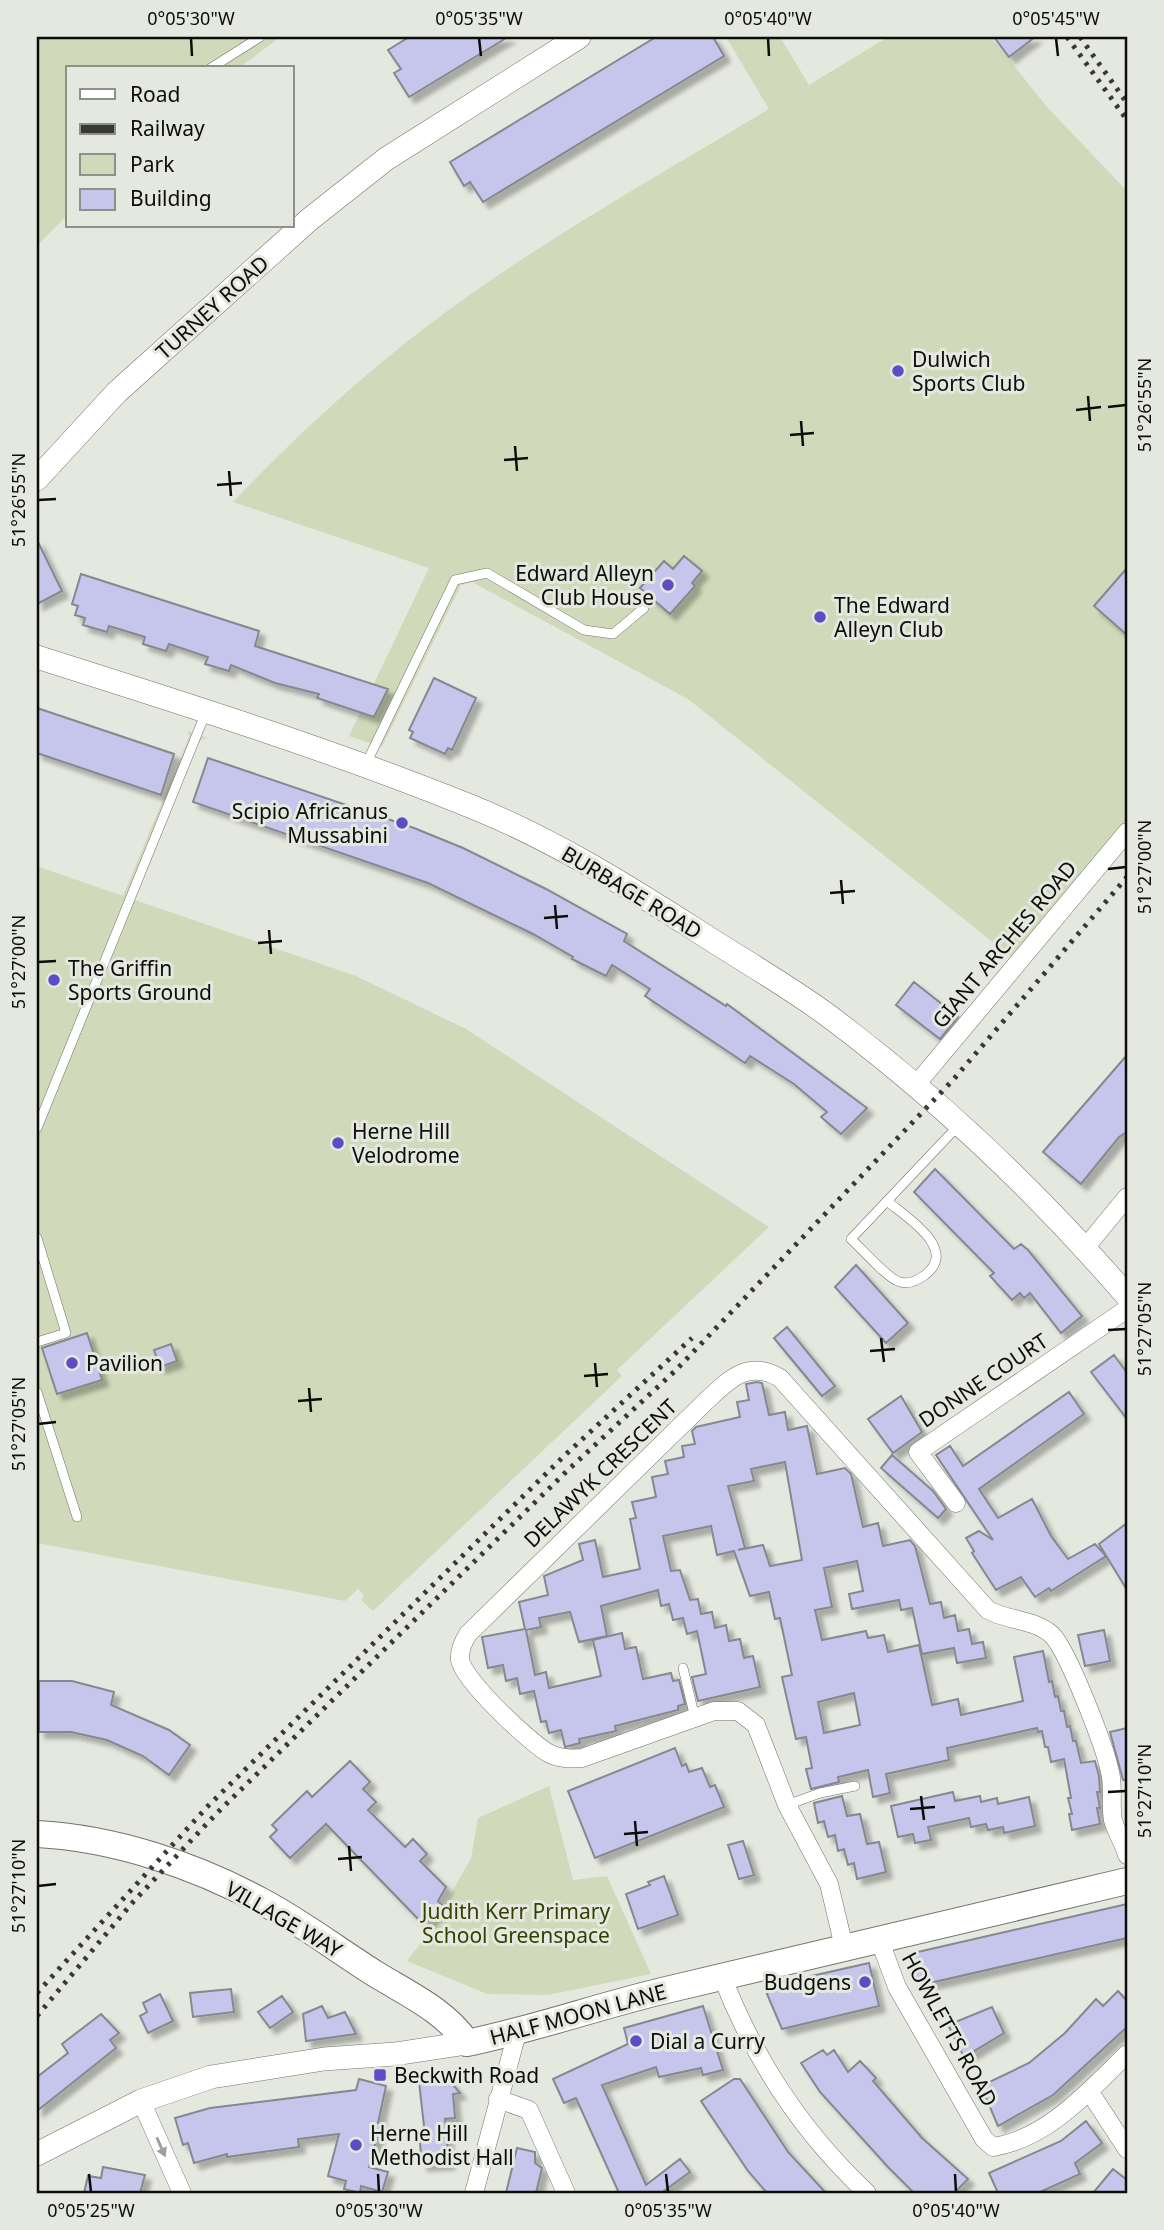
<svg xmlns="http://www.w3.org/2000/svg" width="1164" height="2230" font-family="'Noto Sans',sans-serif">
	<defs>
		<filter id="shadow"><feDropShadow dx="6" dy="6" stdDeviation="2" flood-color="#0004"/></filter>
	</defs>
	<rect width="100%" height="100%" fill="#e5e8df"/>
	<path fill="#d0d9b9" d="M37 37H280L239 68H68V214L37 246Z
		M726 37H780L809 85 888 37H991L1047 107 1127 191V820L1014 959 688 699 472 582 461 585 382 747 349 736 429 568 233 502C308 423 391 349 481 287 573 223 673 167 769 109Z
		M188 731 208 738 202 739 198 744 135 900 356 976 466 1029 769 1227 617 1370 622 1376 373 1611 361 1600 364 1596 358 1589 345 1601 37 1543V866L123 896 189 737Z
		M549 1786 573 1880 607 1876 651 1974 548 1995 487 1994 407 1961 430 1931 471 1858 478 1818Z"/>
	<path fill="#c6c6ed" stroke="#87878f" stroke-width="2" fill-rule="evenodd" filter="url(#shadow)" d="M409 37H508L409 97 394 73 401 69 388 50Z
		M656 37H713L724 56 483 202 470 182 464 186 450 162Z
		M994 37H1035L1009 57Z
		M37 540 62 591 37 604Z
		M684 556 702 571 692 583 695 586 670 614 640 588 664 561 673 569Z
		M1127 568V635L1094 606Z
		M81 574 259 631 255 646 388 689 374 717 317 698 319 694 275 683 231 665 229 671 205 664 208 657 169 644 166 651 143 644 145 637 109 626 107 632 83 625 85 618 75 615 78 606 72 604Z
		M434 678 476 698 452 750 448 748 445 754 410 738 413 732 409 730Z
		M37 708 174 754 161 795 37 753Z
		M208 758 414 828 463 848 546 889 627 934 624 941 726 1006 727 1004 867 1108 841 1134 821 1117 827 1112 794 1084 750 1056 745 1063 645 996 650 989 612 965 606 976 572 959 573 957 533 934 428 883 193 802Z
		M914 982 958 1017 940 1039 896 1005Z
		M1127 1055V1132L1119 1137 1081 1184 1043 1152Z
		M935 1169 1014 1249 1021 1244 1028 1250 1082 1316 1061 1333 1030 1293 1024 1298 1020 1293 1012 1300 990 1276 994 1273 914 1192Z
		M856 1265 908 1323 886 1343 835 1287Z
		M787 1327 835 1386 822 1396 774 1338Z
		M87 1333 102 1380 57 1394 42 1348Z
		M171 1344 177 1361 160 1367 154 1350Z
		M1114 1355 1127 1373V1419L1091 1372Z
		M757 1382 762 1383 769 1415 785 1412 788 1430 807 1426 817 1474 845 1468 851 1474 863 1527 878 1523 883 1546 910 1540 915 1546 930 1604 941 1602 944 1618 955 1615 958 1631 969 1629 972 1644 983 1642 986 1658 957 1663 954 1648 922 1654 912 1608 901 1610 899 1600 852 1609 849 1594 863 1591 857 1561 824 1568 832 1607 815 1610 822 1640 866 1631 868 1638 884 1635 888 1652 919 1645 932 1705 958 1699 961 1715 1023 1701 1014 1657 1043 1651 1049 1682 1052 1681 1055 1697 1058 1696 1061 1711H1064L1067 1727 1070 1726 1073 1741H1076L1081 1763 1095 1761 1099 1776 1100 1792H1097L1100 1808H1097L1100 1824 1072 1830 1069 1814H1072L1068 1798H1071L1064 1759 1051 1762 1048 1747H1045L1042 1731 1038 1732 1037 1728 947 1748 949 1760 886 1774 890 1793 873 1797 868 1770 838 1777 839 1782 811 1789 806 1769 812 1768 806 1737 796 1739 782 1677 792 1675 780 1618 775 1619 769 1592 750 1596 734 1551 717 1555 711 1526 663 1536 671 1571 680 1570 690 1600 698 1599 701 1614 712 1612 715 1628 726 1625 729 1641 740 1639 744 1658 753 1656 760 1687 698 1701 692 1677 706 1674 697 1631 687 1634 683 1618 673 1620 669 1604 661 1606 658 1590 601 1606 607 1636 579 1642 570 1612 539 1618 541 1627 526 1630 535 1675 546 1672 549 1688 601 1676 593 1640 622 1633 625 1649 636 1647 643 1679 671 1673 673 1681 679 1680 685 1704 678 1706V1710L615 1726 616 1731 579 1739 580 1743 565 1747 561 1730 549 1733 546 1721 541 1722 534 1691 520 1694 517 1678 506 1681 503 1665 488 1668 482 1637 525 1629 519 1602 548 1595 544 1576 583 1560 579 1544 595 1540 603 1577 640 1569 630 1519 636 1518 632 1502 656 1497 652 1477 668 1474 665 1461 684 1457 682 1446 695 1444 692 1431 696 1427 740 1417 737 1402 749 1400 746 1384ZM785 1462 802 1560 770 1566 763 1545 738 1550 745 1548 728 1486 754 1481 751 1469ZM854 1693 860 1725 824 1733 818 1702Z
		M1069 1392 1084 1414 979 1489 998 1518 1032 1499 1051 1536 1068 1559 1095 1544 1106 1556 1051 1591 1049 1588 1035 1597 1021 1577 996 1590 972 1553 974 1551 966 1538 979 1531 993 1540 936 1455 950 1446 963 1466Z
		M901 1396 922 1432 893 1453 868 1419Z
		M892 1455 933 1491 946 1509 938 1518 881 1468Z
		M1127 1523V1590L1099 1544Z
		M1104 1630 1110 1661 1085 1666 1078 1635Z
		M39 1681H72L114 1692 111 1705 169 1730 190 1745 169 1775 143 1756 107 1740 71 1732H39Z
		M1127 1728V1780H1123L1110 1732Z
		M675 1748 682 1766 686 1764 689 1772 702 1768 710 1787 715 1785 724 1807 595 1858 568 1791Z
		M350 1761 370 1782 363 1789 376 1802 368 1810 405 1847 413 1839 427 1854 420 1861 446 1887 438 1901 443 1906 424 1925 326 1824 290 1858 270 1837 277 1830 272 1825 307 1791 312 1797Z
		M953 1792 955 1801 980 1796 981 1802 997 1798 998 1804 1029 1797 1035 1826 1004 1833 1003 1827 988 1830 986 1824 971 1827 969 1818 928 1827 931 1840 915 1843 913 1834 898 1837 891 1806Z
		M842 1796 847 1816 860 1814 867 1844 879 1842 886 1872 857 1879 854 1863 848 1865 844 1849 838 1851 835 1835 828 1837 824 1821 818 1823 814 1803Z
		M743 1841 754 1875 739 1879 728 1845Z
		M664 1876 678 1915 638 1929 626 1894 650 1885 648 1882Z
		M1127 1904V1938L921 1985 919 1978 915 1979 909 1954Z
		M869 1963 879 2006 782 2029 767 1994 772 1985Z
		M231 1989 234 2012 193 2017 190 1993Z
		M1118 1991 1127 2001V2027L1053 2095 998 2126 981 2086 1029 2063 1065 2033 1096 1999 1103 2006Z
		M160 1994 173 2021 148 2033 140 2016 147 2012 143 2003Z
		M282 1996 293 2012 270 2028 258 2012Z
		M322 2006 328 2018 345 2012 356 2034 306 2041 303 2014Z
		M703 2006 723 2070 703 2075 701 2068 659 2077 656 2067 602 2085 646 2185 680 2159 690 2172 661 2193H619L576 2098 564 2103 553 2079 628 2044 624 2028Z
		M992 2007 1004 2033 964 2057 948 2025Z
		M101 2014 119 2033 110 2040 116 2048 37 2111V2077L68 2053 62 2044Z
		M823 2050 827 2055 834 2050 848 2072 860 2061 876 2078 873 2081 922 2138 968 2179 954 2193H914L888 2167 820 2092 801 2063Z
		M359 2079 386 2086 378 2123H381L369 2167 388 2172 382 2192 361 2186 360 2193 344 2189 346 2181 328 2176 339 2134 298 2139 299 2147 227 2157V2154L194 2163 188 2143 183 2145 175 2118 210 2108 356 2090Z
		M734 2079H740L788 2152 826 2193H767L748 2171 701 2101Z
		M449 2080 460 2093 453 2094 455 2118 445 2119 449 2163 422 2165 419 2132 424 2126 419 2082Z
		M1086 2121 1102 2143 1075 2163 1080 2174 1038 2193H998L989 2173 1061 2141Z
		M517 2148 535 2152V2163L542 2168 536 2193H506Z
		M103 2167 145 2175 140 2193H84L88 2176 101 2178Z
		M1113 2169 1127 2180V2193H1093Z"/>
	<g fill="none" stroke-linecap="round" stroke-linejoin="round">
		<defs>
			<path id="lane" d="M211 68 260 37
				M365 766 455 580 487 573 584 630 613 634 644 608
				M37 1128 206 712
				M887 1201C906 1217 959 1249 925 1275 918 1280 909 1285 900 1282 888 1279 862 1249 851 1239L958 1126
				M37 1238 66 1333 37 1342
				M37 1392 77 1517
				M683 1668 695 1718
				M787 1805 820 1793 855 1786"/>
			<path id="street" d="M915 1086 1127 832
				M1085 1248 1127 1197
				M956 1503 918 1452 1127 1309
				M879 1939 897 1987 984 2139 993 2147C1047 2139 1090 2090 1127 2054
				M844 1947 829 1884 787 1805 756 1725 738 1711H714L582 1758C571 1759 561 1759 550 1754 531 1744 464 1681 460 1660 459 1650 463 1642 468 1634L703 1404C727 1382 746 1358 780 1378L988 1610C1008 1621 1035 1619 1052 1635 1068 1651 1105 1747 1110 1772 1114 1788 1110 1805 1113 1820 1116 1832 1124 1843 1127 1855
				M722 1976C754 2059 802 2132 867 2193
				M1089 2091 1127 2149
				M498 2099 529 2110 566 2193
				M141 2101 182 2193
				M474 2193 517 2033"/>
			<path id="secondary" d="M37 479 117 392 310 219 386 159 579 37
				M37 657C182 703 329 749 470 806 550 838 624 884 696 930 739 958 785 984 826 1014 936 1096 1038 1193 1127 1296
				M37 2154 141 2101 211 2077 324 2059 395 2054 467 2043"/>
			<path id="primary" d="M37 1834C114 1838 194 1865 261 1901 301 1922 336 1949 374 1973 406 1993 445 2010 467 2043 534 2029 596 2007 662 1991 817 1953 972 1917 1127 1881"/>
		</defs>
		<use href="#lane" stroke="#71736b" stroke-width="10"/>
		<use href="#street" stroke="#71736b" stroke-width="19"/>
		<use href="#secondary" stroke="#71736b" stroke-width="24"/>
		<use href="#primary" stroke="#71736b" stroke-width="28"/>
		<use href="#lane" stroke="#fff" stroke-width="9"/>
		<use href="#street" stroke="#fff" stroke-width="18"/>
		<use href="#secondary" stroke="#fff" stroke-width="23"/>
		<use href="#primary" stroke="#fff" stroke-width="26"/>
		<path stroke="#383935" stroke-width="5" stroke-dasharray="3.5 7" stroke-linecap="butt" d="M1067 37 1127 120
			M1080 37 1127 103
			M37 1993 208 1806 563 1457 692 1338
			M37 2016 133 1902 217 1813 568 1470 676 1370 953 1080 1127 877"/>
	</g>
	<defs><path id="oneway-solid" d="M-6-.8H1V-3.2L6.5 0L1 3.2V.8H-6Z" transform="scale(1.75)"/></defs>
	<use fill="#9e9e9d" href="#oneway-solid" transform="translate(161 2147) rotate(66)"/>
	<path fill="none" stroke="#0c0d0a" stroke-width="2.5" d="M191 38 192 56M479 38 481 56M768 38 769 56M1056 38 1058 56M1088 396 1090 421M1108 407 1126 405M1076 410 1101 407M801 421 803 446M790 435 814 433M515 446 517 471M504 460 528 458M229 471 231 496M217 485 242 483M38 500 56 499M1108 869 1126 867M841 880 843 904M830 893 855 891M555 905 557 929M544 918 568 916M269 930 271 954M258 943 282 941M38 962 56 961M1108 1330 1126 1329M881 1338 884 1362M870 1351 895 1349M595 1363 597 1387M584 1376 608 1374M309 1388 311 1412M298 1401 322 1399M38 1424 56 1422M1108 1792 1126 1791M921 1796 924 1820M910 1809 935 1807M635 1821 637 1846M624 1834 648 1832M349 1846 351 1871M338 1859 362 1857M38 1886 56 1884M89 2174 91 2192M378 2174 379 2192M666 2174 668 2192M955 2174 956 2192"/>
	<g fill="#5f4bc4" stroke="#e5e8df" stroke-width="2.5">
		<circle cx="898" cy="371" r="7"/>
		<circle cx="668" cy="585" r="7"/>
		<circle cx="820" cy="617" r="7"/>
		<circle cx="402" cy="823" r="7"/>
		<circle cx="54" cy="980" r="7"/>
		<circle cx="338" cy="1143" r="7"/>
		<circle cx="72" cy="1363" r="7"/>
		<circle cx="865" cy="1982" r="7"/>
		<circle cx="636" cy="2041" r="7"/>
		<rect x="373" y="2068" width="14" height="14" rx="3.5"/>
		<circle cx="356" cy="2145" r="7"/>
	</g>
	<g text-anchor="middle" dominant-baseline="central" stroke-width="6" stroke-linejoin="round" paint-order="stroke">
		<g font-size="21" fill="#0c0d0a" stroke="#e5e8df">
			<text transform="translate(212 307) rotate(-42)">TURNEY ROAD</text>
			<text transform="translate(632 892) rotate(31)">BURBAGE ROAD</text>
			<text transform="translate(1004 944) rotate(-50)">GIANT ARCHES ROAD</text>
			<text transform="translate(983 1380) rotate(-34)">DONNE COURT</text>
			<text transform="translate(600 1473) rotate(-44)">DELAWYK CRESCENT</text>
			<text transform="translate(284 1919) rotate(30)">VILLAGE WAY</text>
			<text transform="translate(578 2014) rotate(-15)">HALF MOON LANE</text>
			<text transform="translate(950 2029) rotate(61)">HOWLETTS ROAD</text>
		</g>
		<g font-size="21" fill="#0c0d0a" stroke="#e5e8df" text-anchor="start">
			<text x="912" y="359">Dulwich<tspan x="912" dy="24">Sports Club</tspan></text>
			<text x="654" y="573" text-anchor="end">Edward Alleyn<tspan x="654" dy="24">Club House</tspan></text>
			<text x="834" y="605">The Edward<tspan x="834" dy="24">Alleyn Club</tspan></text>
			<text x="388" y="811" text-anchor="end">Scipio Africanus<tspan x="388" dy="24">Mussabini</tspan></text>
			<text x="68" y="968">The Griffin<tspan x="68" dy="24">Sports Ground</tspan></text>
			<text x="352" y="1131">Herne Hill<tspan x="352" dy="24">Velodrome</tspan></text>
			<text x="86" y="1363">Pavilion</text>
			<text x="851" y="1982" text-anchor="end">Budgens</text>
			<text x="650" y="2041">Dial a Curry</text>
			<text x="394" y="2075">Beckwith Road</text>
			<text x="370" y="2133">Herne Hill<tspan x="370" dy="24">Methodist Hall</tspan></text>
		</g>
		<g font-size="21" fill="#353f00" stroke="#e5e8df">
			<text x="516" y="1911">Judith Kerr Primary<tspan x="516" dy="24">School Greenspace</tspan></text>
		</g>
	</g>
	<rect width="1164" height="2230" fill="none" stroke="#e5e8df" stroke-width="77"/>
	<rect x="66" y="66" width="228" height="161" fill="#e5e8df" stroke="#8e908a" stroke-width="2"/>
	<rect x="80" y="89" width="35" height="10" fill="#ffffff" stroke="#8e908a" stroke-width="2"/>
	<text x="130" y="102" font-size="21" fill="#0c0d0a">Road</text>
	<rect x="80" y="124" width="35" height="10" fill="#383935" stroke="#8e908a" stroke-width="2"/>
	<text x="130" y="136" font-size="21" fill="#0c0d0a">Railway</text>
	<rect x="80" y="154" width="35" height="21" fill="#d0d9b9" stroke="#8e908a" stroke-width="2"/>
	<text x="130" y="172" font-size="21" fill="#0c0d0a">Park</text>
	<rect x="80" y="189" width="35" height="21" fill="#c6c6ed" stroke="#8e908a" stroke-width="2"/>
	<text x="130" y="206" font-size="21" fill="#0c0d0a">Building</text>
	<rect x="38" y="38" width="1088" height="2154" fill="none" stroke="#0c0d0a" stroke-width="2.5"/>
	<g font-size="18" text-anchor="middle" fill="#0c0d0a">
		<text x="191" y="25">0°05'30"W</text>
		<text x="479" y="25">0°05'35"W</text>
		<text x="768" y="25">0°05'40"W</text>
		<text x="1056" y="25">0°05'45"W</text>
		<text transform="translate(1145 405) rotate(-90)" y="6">51°26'55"N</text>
		<text transform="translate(19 500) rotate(-90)" y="6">51°26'55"N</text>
		<text transform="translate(1145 867) rotate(-90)" y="6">51°27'00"N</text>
		<text transform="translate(19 962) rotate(-90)" y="6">51°27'00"N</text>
		<text transform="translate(1145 1329) rotate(-90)" y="6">51°27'05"N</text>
		<text transform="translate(19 1424) rotate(-90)" y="6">51°27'05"N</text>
		<text transform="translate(1145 1791) rotate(-90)" y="6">51°27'10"N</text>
		<text transform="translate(19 1886) rotate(-90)" y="6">51°27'10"N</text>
		<text x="91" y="2217">0°05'25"W</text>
		<text x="379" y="2217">0°05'30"W</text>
		<text x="668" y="2217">0°05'35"W</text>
		<text x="956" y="2217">0°05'40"W</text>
	</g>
</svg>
